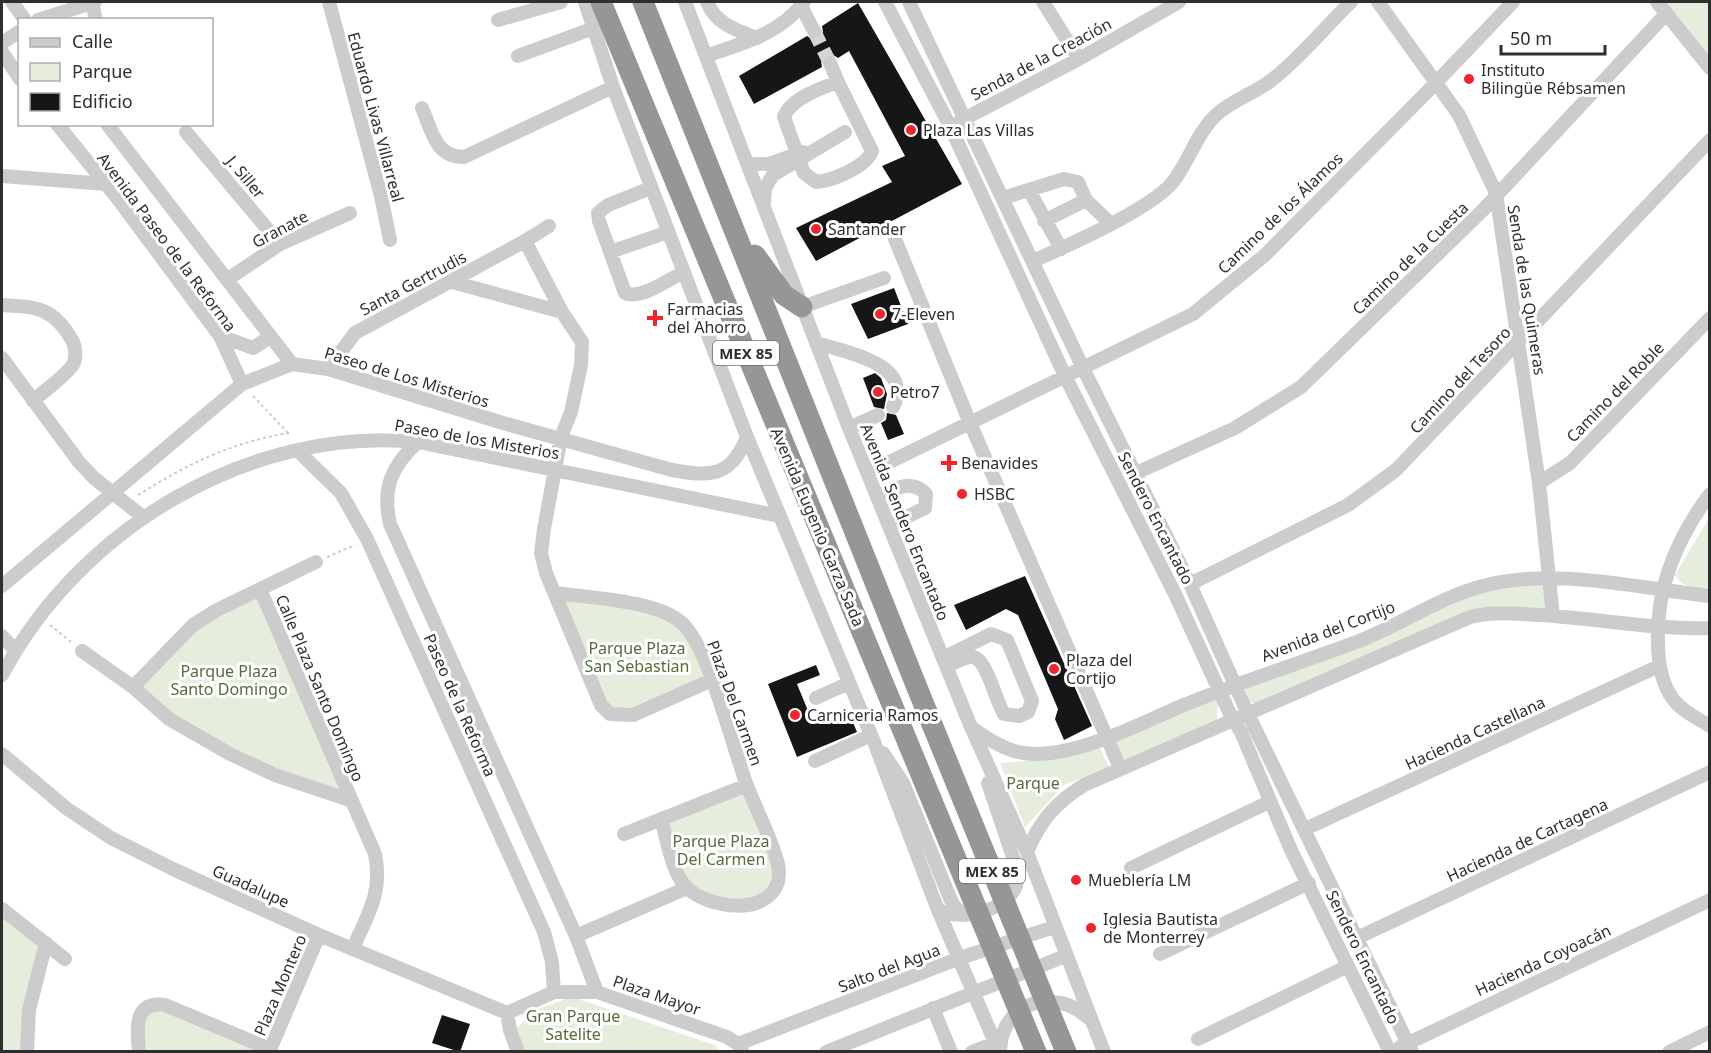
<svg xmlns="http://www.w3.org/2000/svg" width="1711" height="1053" font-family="'Noto Sans',sans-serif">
	<rect width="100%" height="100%" fill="#fff"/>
	<path fill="#e5eddc" d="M1658 2H1709V67Z
		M1709 518V588C1696 588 1682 588 1675 575Z
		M1543 582 1547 607 1537 610 1507 608 1255 705 1250 701 1244 686 1441 607 1503 585Z
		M260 589 350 800 230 754 133 687 174 643Z
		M556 593 655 609 682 623 712 680 633 715 610 714Z
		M1218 697 1217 722 1124 760 1113 739Z
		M1098 744 1109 767 1064 785 1025 827 1000 763 1038 760Z
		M747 785 773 850 774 890 743 906 687 888 661 820Z
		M2 909 46 943 27 1051H2Z
		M572 997 715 1045 721 1051H520L511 1034 535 1010Z
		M148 1005 269 1052H139Z"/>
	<path fill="#161616" d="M858 3 962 184 816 261 796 228 892 182 882 166 905 156 849 51 838 58 832 54 826 55 821 61 822 67 754 104 739 76 807 36 813 40 819 39 823 32 822 26Z
		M894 288 908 324 868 339 851 304Z
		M875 373 881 378 887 394 884 409 874 407 863 378Z
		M887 413 896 415 904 434 888 440 881 423 886 420Z
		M1025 576 1092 726 1064 740 1055 719 1058 709 1018 615 1006 609 966 630 954 605Z
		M816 665 820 675 797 684 811 718 830 711 852 720 857 732 797 757 768 684Z
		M442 1015 470 1024 460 1052 432 1043Z"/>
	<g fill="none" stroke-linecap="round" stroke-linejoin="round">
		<path stroke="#d5d5d5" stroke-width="14" stroke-dasharray="14 7" stroke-linecap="butt" d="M814 31 830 63"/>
		<path stroke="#ccc" stroke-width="2" stroke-dasharray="3 3" stroke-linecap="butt" d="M253 396 288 433
			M138 495C190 463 227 444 288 433L290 437
			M327 557 355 545
			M50 625 71 642"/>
		<path stroke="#ccc" stroke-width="14" d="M12 2 25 20
			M92 2 96 20
			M329 2 381 196 390 240
			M585 2 613 87 747 437 874 742 938 910 999 1052
			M685 2 849 428 971 727 1027 852 1104 1052
			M707 2C716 24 736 30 757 38
			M885 2 950 126 1065 376 1175 594 1231 716 1241 732 1291 850 1390 1052
			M909 2 1083 368 1190 584 1248 714 1412 1052
			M1043 2 1079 59
			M1378 2 1459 115 1496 193 1539 483 1553 616
			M1657 2 1710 68
			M801 6 814 31
			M38 20 95 2
			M498 20 561 2
			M2 43 20 31
			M2 52 20 79
			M518 56 594 28
			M706 56C743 43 780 34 804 2
			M830 63 838 82
			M838 82 872 151C866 167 832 181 816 182L804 173 784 117C790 99 821 88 838 82Z
			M422 108C432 131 435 157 464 157L613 87
			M960 121 1079 59 1179 2
			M57 124 118 199 205 316 220 336 242 384
			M107 124 292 364
			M186 132 280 244
			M746 161 750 164H768L803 152
			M2 176 106 184
			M651 188 608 205 598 213 599 221 625 293C641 300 669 279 684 272
			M1029 190 1061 249
			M1003 198 1064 179 1078 182 1086 200 1044 221
			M1086 200 1110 223
			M764 203 765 188 773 175 845 132
			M895 239 970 423 1120 768
			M525 241 549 226
			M610 252 668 232
			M1033 261C1067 246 1149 210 1172 183 1189 162 1196 134 1216 115 1232 100 1256 93 1273 79 1301 57 1325 27 1351 2
			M228 279 280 244 350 213
			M452 282 562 312
			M2 305C37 307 53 307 72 340 76 347 77 359 72 366 62 379 45 390 33 401
			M802 307 884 278
			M220 336 253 348 270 337
			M816 343C844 352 915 363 893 407
			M2 358 79 462 94 478 143 517
			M328 369 355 333 525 241 562 312 582 342 581 365 571 412 561 437 544 529 541 553 546 573 601 705 610 714 633 715 712 680
			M849 428 878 415
			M418 442C391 466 382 489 390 524L576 936 597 992
			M298 451 341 493 367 539 544 932 552 962 554 992
			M869 472 1193 314 1265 255 1428 91 1513 2
			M1136 473 1235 428 1301 387 1482 211 1666 14
			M1539 483 1570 463 1710 318
			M1710 494C1677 538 1656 586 1658 642 1658 662 1661 683 1673 699 1682 711 1697 718 1710 726
			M878 496C896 489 911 478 926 494L925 508 890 525
			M1190 584 1348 505 1396 470 1710 140
			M2 586 242 384 292 364 328 369 503 423 672 470C711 477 731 477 747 437
			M260 589 375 854C383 892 368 914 353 948
			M556 593C590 598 658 600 683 624 692 633 699 647 704 658 721 699 732 742 746 783 756 810 771 836 778 864 779 869 779 877 778 882 767 917 708 908 687 888 671 872 668 841 661 820
			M2 636 15 650
			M82 651 133 687 169 719 230 754 275 775 350 800
			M943 658 991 634 1007 640 1032 701 1028 712 1019 716 1004 714C996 702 987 659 973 657 965 656 954 663 947 666
			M2 675C80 528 250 426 418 442L779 516
			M133 687 193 625 217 610 316 562
			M816 698 849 683
			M972 728C992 742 1012 755 1038 754 1085 753 1141 723 1184 705 1242 681 1301 663 1359 641 1400 625 1437 599 1479 587 1551 566 1637 588 1710 596
			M883 753 903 783 950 898 955 908 966 915
			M2 754 66 808 111 838 175 870 319 935 507 1013
			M815 761 871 735
			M1305 829 1659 666
			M624 834 747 785
			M1027 852C1040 821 1055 803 1084 785L1470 617C1492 611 1516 614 1539 615 1596 618 1652 630 1710 628
			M1131 868 1269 802
			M2 909 65 959
			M938 910C959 921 1002 912 1014 890 1019 882 1017 872 1015 863L988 783
			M576 936 687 888
			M1359 937 1710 772
			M1160 954 1309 883
			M933 1008 951 1052
			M507 1013 554 992H597L727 1037 738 1044 742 1051
			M507 1013 510 1030 518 1052
			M1198 1039 1348 966
			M738 1044 960 958 1054 927
			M1400 1047 1710 900
			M1000 1051C1001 1017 1027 996 1061 1003 1072 1005 1081 1012 1090 1019
			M27 1052 29 1010 46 943
			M139 1052C137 1028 133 1001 165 1005L270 1049
			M269 1052 319 935
			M826 1052 1065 956
			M972 1052 995 1043
			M1669 1052 1710 1032"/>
		<path stroke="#969696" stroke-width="21" d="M601 2 1036 1052
			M643 2 918 690 1066 1052
			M755 255 784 295 802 307"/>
	</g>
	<g fill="#f2252d" stroke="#fff" stroke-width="2">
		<circle cx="1469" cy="79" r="6"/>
		<circle cx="911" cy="130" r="6"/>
		<circle cx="816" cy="229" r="6"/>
		<circle cx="880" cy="314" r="6"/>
		<path d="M652 309h6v6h6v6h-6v6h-6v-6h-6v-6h6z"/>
		<circle cx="878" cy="392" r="6"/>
		<path d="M946 454h6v6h6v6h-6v6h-6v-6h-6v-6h6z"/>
		<circle cx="962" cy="494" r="6"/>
		<circle cx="1054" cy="669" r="6"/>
		<circle cx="795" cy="715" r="6"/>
		<circle cx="1076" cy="880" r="6"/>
		<circle cx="1091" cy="928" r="6"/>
	</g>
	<g text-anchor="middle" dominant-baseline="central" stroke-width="6" stroke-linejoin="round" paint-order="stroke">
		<g fill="#fff" stroke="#6d6d6d" stroke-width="1.5">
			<rect x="713" y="341" width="66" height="24" rx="4.5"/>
			<rect x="959" y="859" width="66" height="24" rx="4.5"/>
		</g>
		<g font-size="15" font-weight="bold" fill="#2f2f2f">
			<text x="746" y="353">MEX 85</text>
			<text x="992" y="871">MEX 85</text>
		</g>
		<g font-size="16" fill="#2f2f2f" stroke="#fff">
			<text transform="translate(1041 59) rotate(-28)">Senda de la Creación</text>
			<text transform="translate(376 117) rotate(75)">Eduardo Livas Villarreal</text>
			<text transform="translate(246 177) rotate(50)">J. Siller</text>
			<text transform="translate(1280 213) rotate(-44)">Camino de los Álamos</text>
			<text transform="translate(280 229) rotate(-28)">Granate</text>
			<text transform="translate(167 242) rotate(53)">Avenida Paseo de la Reforma</text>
			<text transform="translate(1410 258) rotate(-44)">Camino de la Cuesta</text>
			<text transform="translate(413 283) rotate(-28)">Santa Gertrudis</text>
			<text transform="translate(1527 290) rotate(81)">Senda de las Quimeras</text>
			<text transform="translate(407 377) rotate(17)">Paseo de Los Misterios</text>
			<text transform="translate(1460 380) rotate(-47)">Camino del Tesoro</text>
			<text transform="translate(1615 392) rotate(-46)">Camino del Roble</text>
			<text transform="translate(477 439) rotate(10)">Paseo de los Misterios</text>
			<text transform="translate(1156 518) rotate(63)">Sendero Encantado</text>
			<text transform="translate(905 522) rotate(68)">Avenida Sendero Encantado</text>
			<text transform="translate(818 527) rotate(67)">Avenida Eugenio Garza Sada</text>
			<text transform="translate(1328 631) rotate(-21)">Avenida del Cortijo</text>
			<text transform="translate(320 688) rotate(67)">Calle Plaza Santo Domingo</text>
			<text transform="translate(735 703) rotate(70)">Plaza Del Carmen</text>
			<text transform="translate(460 705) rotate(66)">Paseo de la Reforma</text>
			<text transform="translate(1475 733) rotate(-25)">Hacienda Castellana</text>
			<text transform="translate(1527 840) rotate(-25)">Hacienda de Cartagena</text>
			<text transform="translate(251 886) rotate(24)">Guadalupe</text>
			<text transform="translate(1363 957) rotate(64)">Sendero Encantado</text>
			<text transform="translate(1543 960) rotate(-25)">Hacienda Coyoacán</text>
			<text transform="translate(889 968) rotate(-21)">Salto del Agua</text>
			<text transform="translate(280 985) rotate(-67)">Plaza Montero</text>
			<text transform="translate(657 995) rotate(19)">Plaza Mayor</text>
		</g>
		<g font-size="16" fill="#2f2f2f" stroke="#fff" text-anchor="start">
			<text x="1481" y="70">Instituto<tspan x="1481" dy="18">Bilingüe Rébsamen</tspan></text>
			<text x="923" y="130">Plaza Las Villas</text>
			<text x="828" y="229">Santander</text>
			<text x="667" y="309">Farmacias<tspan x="667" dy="18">del Ahorro</tspan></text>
			<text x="892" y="314">7-Eleven</text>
			<text x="890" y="392">Petro7</text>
			<text x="961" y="463">Benavides</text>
			<text x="974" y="494">HSBC</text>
			<text x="1066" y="660">Plaza del<tspan x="1066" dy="18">Cortijo</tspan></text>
			<text x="807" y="715">Carniceria Ramos</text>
			<text x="1088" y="880">Mueblería LM</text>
			<text x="1103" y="919">Iglesia Bautista<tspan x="1103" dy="18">de Monterrey</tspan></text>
		</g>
		<g font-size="16" fill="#506e39" stroke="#fff">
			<text x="637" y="648">Parque Plaza<tspan x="637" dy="18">San Sebastian</tspan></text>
			<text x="229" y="671">Parque Plaza<tspan x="229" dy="18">Santo Domingo</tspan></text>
			<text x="1033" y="783">Parque</text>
			<text x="721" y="841">Parque Plaza<tspan x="721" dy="18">Del Carmen</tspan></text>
			<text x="573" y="1016">Gran Parque<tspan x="573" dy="18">Satelite</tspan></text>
		</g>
	</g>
	<rect width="1711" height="1053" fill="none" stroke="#2f2f2f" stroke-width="6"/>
	<rect x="18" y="18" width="195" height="108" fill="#ffffff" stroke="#acacac" stroke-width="1.5"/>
	<rect x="30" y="38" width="30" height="9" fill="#cccccc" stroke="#acacac" stroke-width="1.5"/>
	<text x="72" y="48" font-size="18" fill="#2f2f2f">Calle</text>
	<rect x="30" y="63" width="30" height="18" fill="#e5eddc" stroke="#acacac" stroke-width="1.5"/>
	<text x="72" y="78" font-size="18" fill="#2f2f2f">Parque</text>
	<rect x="30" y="93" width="30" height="18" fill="#161616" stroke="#acacac" stroke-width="1.5"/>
	<text x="72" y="108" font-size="18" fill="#2f2f2f">Edificio</text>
	<path d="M1501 45v9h104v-9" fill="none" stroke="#2f2f2f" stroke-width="3"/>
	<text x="1510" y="45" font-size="18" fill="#2f2f2f" stroke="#ffffff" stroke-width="4.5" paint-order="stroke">50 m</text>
</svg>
